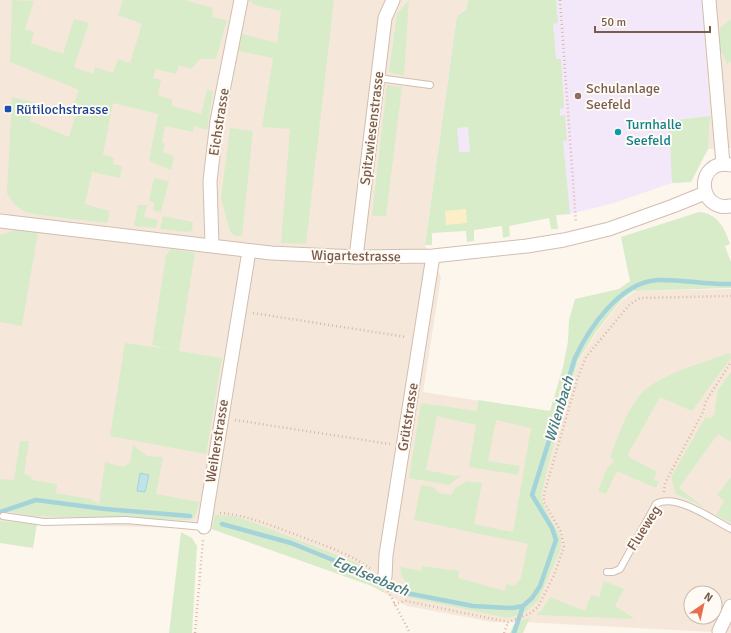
<svg xmlns="http://www.w3.org/2000/svg" width="731" height="633" font-family="Signika,sans-serif">
	<rect width="100%" height="100%" fill="#fdf6ec"/>
	<path fill="#f5e8da" fill-rule="evenodd" d="M0 0H468L466 10 457 16 425 245 441 277 423 392 562 414 578 362 597 332 622 300 636 291 731 289V633L523 622H492L407 606 372 586 212 529 37 524 0 521ZM691 593H715V617H691Z
		M702 0H731V148L708 149 710 116Z"/>
	<path fill="#f3e8fa" d="M476 0H702L710 116 708 149 691 182 672 183 614 203 570 214 446 225 437 158 457 16Z"/>
	<path fill="#d8ecc9" fill-rule="evenodd" d="M12 0 34 1 25 29 34 32 31 43 63 54 74 19 89 23 74 67 93 74 95 67 113 73 118 59 130 63 142 24 118 15 123 0H185L213 8 212 17 227 20 216 59H200L191 69 179 65 176 74 156 69 153 78 161 80 158 95 172 100V106L201 114 207 90 213 91 207 130 194 126 193 132 165 126 162 142 165 144 163 152 174 156 171 170 152 162 149 160 158 114 113 103 103 154 114 158 113 164 122 166 120 178 92 172 85 204 110 211 107 223 32 214C20 210 13 205 7 193L12 97 36 103 30 121 69 137 76 113 71 111 79 90 10 62Z
		M248 0H334L306 244 281 243 290 129 262 127 273 58 238 51 242 34 277 43 281 11 255 5Z
		M409 0 404 76 389 72 397 14Z
		M468 0H556L558 23 553 24 556 59H561L564 108 560 109V116L565 115 567 140 563 141 570 214 556 215 558 229H551L549 218 509 226 510 236 503 238 502 226 474 230V241L467 242 466 231 432 233V245H425L457 16 466 10ZM468 127 470 152H459L457 128Z
		M731 19V62L727 64 719 45 720 28Z
		M387 85 402 87 386 216H372Z
		M710 116 708 149 691 182 672 183 669 121Z
		M230 128 253 131 242 236H235L230 232 221 198Z
		M154 178 169 181 161 212 153 210 154 202 149 201Z
		M138 205H147L144 217 158 220 156 228 134 226Z
		M699 212C717 213 725 228 730 244L725 246 731 262V288L634 291 622 299 596 332 578 361 560 419 541 495 545 509 561 538V548L538 601 524 613 508 618 402 596 397 588 399 586H408L401 574 400 567 421 571 422 566 459 571 458 578 505 591 506 584 514 586 521 578 528 544 414 520 421 485 433 487 439 493 451 495 455 488 467 481 482 483 474 524 513 532 531 428 496 420 488 461 520 466 518 475 469 467 476 425 437 416 426 470 455 476 462 475 449 485 409 478 421 403 477 411 478 400 550 411 563 367 568 341 569 320 575 299 619 289 630 281 621 237Z
		M163 216 193 222 192 231 187 232 160 229Z
		M15 230 38 232 22 326 0 322V235Z
		M171 249 195 253 179 351 222 358 206 454 110 436 125 343 168 349 152 345 166 255Z
		M730 353 731 358 692 411 660 397 628 454 629 457 657 472 654 480 659 482 656 488 617 471 606 494 598 491 607 468 614 462 610 457C618 437 625 413 639 396 655 376 704 362 730 353Z
		M731 372V442L718 434 679 488 705 508 676 494 671 477 705 418H711L714 415 718 390Z
		M20 441H29L24 474 31 476 32 480 57 484 56 493 90 499 99 504 105 462 123 467 130 463 133 445 147 456 163 457 156 494 200 502 194 518 190 520 33 516 0 510V479L14 480Z
		M731 477V523L716 515 724 501 717 495Z
		M215 515 233 516 252 522 357 563 377 577 385 593 372 586 212 529Z
		M0 521 37 524 33 548 0 543Z
		M181 532 192 538 197 546 192 633H169Z
		M604 581 624 589 615 606 635 619 536 615 542 610 550 597 585 611 591 595 599 597Z
		M530 617 523 633H510L514 624Z"/>
	<path fill="#fcefc7" d="M466 209 467 223 446 225 445 211Z"/>
	<path fill="#bfe3e8" stroke="#a5d3da" d="M140 473 149 475 145 492 137 491Z"/>
	<g fill="none" stroke-linecap="round" stroke-linejoin="round">
		<path stroke="#a5d3da" stroke-width="4.5" d="M0 512 36 500 105 509 190 516
			M222 524 291 543 333 560 401 592 473 606 512 608 523 606
			M514 633 523 606 532 598 540 586 556 540 552 528 532 495 575 358C589 328 620 282 658 280 682 279 707 285 731 284"/>
		<defs>
			<path id="lane" d="M378 78 430 85
				M3 516 44 522 126 520 204 527
				M607 572H613L620 569 656 504C676 493 712 519 731 529"/>
			<path id="street" d="M709 0 723 164
				M731 165C695 158 696 212 731 206
				M0 221 271 253 356 257 433 256 527 246 564 240 609 229 673 206 705 193
				M212 245 210 181 217 121 241 0
				M356 257 385 18 393 0
				M204 527 249 251
				M385 577 386 555 433 256
				M719 631 731 606"/>
		</defs>
		<use href="#lane" stroke="#d1beb0" stroke-width="8"/>
		<use href="#street" stroke="#d1beb0" stroke-width="15"/>
		<path stroke="#d9b8a5" stroke-width="2.5" stroke-dasharray="1 3" stroke-linecap="butt" d="M560 0 576 223
			M253 313 406 337
			M235 420 390 444
			M664 492 665 483 703 412 706 401 731 362
			M220 513C247 515 272 526 297 535 322 545 350 553 372 570
			M388 591 410 633
			M394 604 406 601 508 622 529 614 538 607 554 575 564 547 561 532 544 502V494L578 377 586 357 630 304 640 298 731 296
			M195 633 203 540
			M504 633 508 622"/>
		<use href="#lane" stroke="#fff" stroke-width="6"/>
		<use href="#street" stroke="#fff" stroke-width="13"/>
	</g>
	<circle fill="#8d6e63" stroke="#fffaf3" stroke-width="1.5" cx="578" cy="96" r="4"/>
	<rect fill="#1a4fb4" stroke="#fffaf3" stroke-width="1.5" x="4" y="105" width="8" height="8" rx="2"/>
	<circle fill="#0f9aa8" stroke="#fffaf3" stroke-width="1.5" cx="618" cy="132" r="4"/>
	<g text-anchor="middle" dominant-baseline="central" stroke-width="4" stroke-linejoin="round" paint-order="stroke">
		<g font-size="14" fill="#785e54" stroke="#fffaf3" text-anchor="start">
			<text x="586" y="88">Schulanlage<tspan x="586" dy="16">Seefeld</tspan></text>
		</g>
		<g font-size="14" fill="#164399" stroke="#fffaf3" text-anchor="start">
			<text x="16" y="109">Rütilochstrasse</text>
		</g>
		<g font-size="14" fill="#7a5c4d" stroke="#fffaf3">
			<text transform="translate(219 122) rotate(-81)">Eichstrasse</text>
			<text transform="translate(372 128) rotate(-83)">Spitzwiesenstrasse</text>
			<text transform="translate(356 256) rotate(1)">Wigartestrasse</text>
			<text transform="translate(408 417) rotate(-81)">Grütstrasse</text>
			<text transform="translate(217 441) rotate(-81)">Weiherstrasse</text>
			<text transform="translate(644 528) rotate(-58)">Flueweg</text>
		</g>
		<g font-size="14" fill="#0d838f" stroke="#fffaf3" text-anchor="start">
			<text x="626" y="124">Turnhalle<tspan x="626" dy="16">Seefeld</tspan></text>
		</g>
		<g font-size="15" font-style="italic" fill="#437c86" stroke="#fffaf3">
			<text transform="translate(559 409) rotate(-73)">Wilenbach</text>
			<text transform="translate(371 576) rotate(23)">Egelseebach</text>
		</g>
	</g>
	<g transform="translate(703 605) rotate(34)"><circle r="19" fill="#fffaf3" stroke="#cabbb1"/>
	<path d="M0-3L7 15L0 10L-7 15Z" fill="#e76f51"/>
	<text y="-6" font-size="11" font-weight="bold" text-anchor="middle" fill="#7a5c4d">N</text>
	</g>
	<path d="M595 26v6h115v-6" fill="none" stroke="#7a5c4d" stroke-width="2"/>
	<text x="601" y="26" font-size="12" fill="#7a5c4d" stroke="#fffaf3" stroke-width="3" paint-order="stroke">50 m</text>
</svg>
